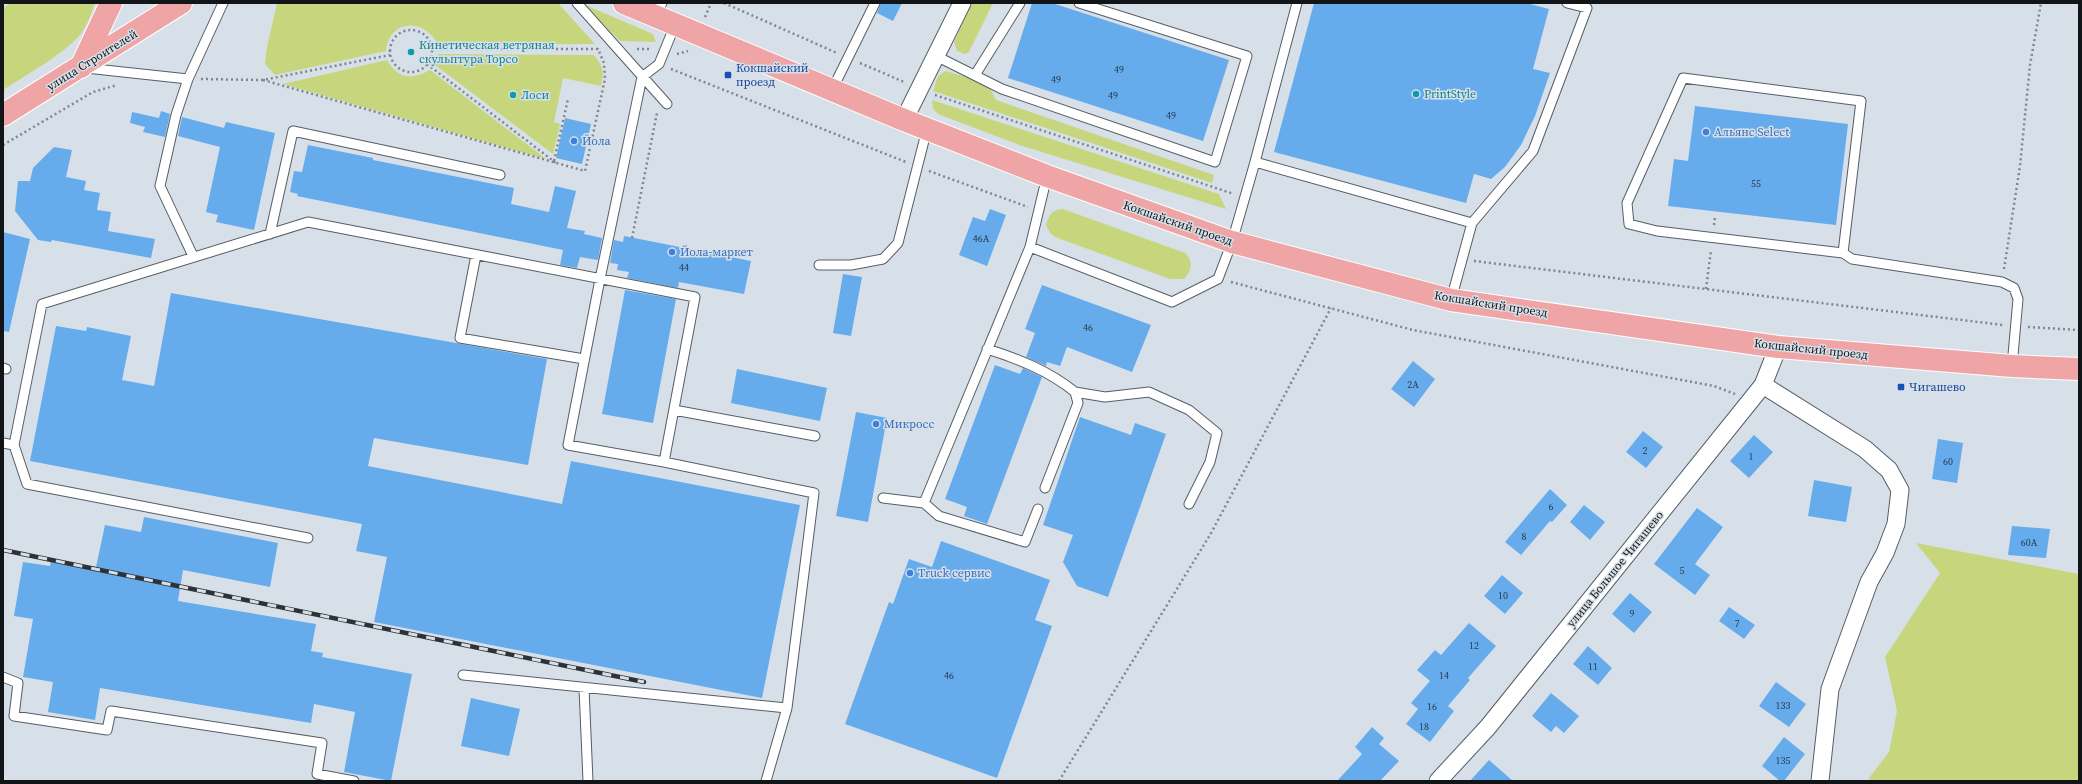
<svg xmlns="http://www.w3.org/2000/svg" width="2082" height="784" font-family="'Source Serif 4',serif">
	<rect width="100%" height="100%" fill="#d7e0e8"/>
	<path fill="#c7d67d" d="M11 3H95C91 14 87 27 79 36 61 56 26 75 3 90V8Z
		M277 3H558L595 44 438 45C425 17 389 19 386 51L275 75 265 64 267 47Z
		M972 3H993L969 52 965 54 957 51 954 42Z
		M583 4 653 34 656 42 620 41Z
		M438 54 594 55C604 68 604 70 601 86L563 78 554 122 560 124 553 154 435 65Z
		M387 60C399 80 412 80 430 70L546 159 283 84Z
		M946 71 988 84 996 100 1214 175 1212 183 933 91 938 76Z
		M932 100 1219 194 1226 209 1019 145 938 114 933 109Z
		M1063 209 1185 253C1194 262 1192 270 1184 279H1170L1055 237 1050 233 1046 225C1049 215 1051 210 1063 209Z
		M1916 543 2079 574V781H1869V778L1889 752 1897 711 1885 657 1940 573Z"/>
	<path fill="#66acec" d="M881 3H902L893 21 877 13Z
		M1032 3H1052L1229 60 1203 141 1008 78Z
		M1314 3H1526L1549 9 1533 69 1550 73 1535 116 1521 145 1505 167 1491 179 1474 174 1466 203 1274 152Z
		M1695 106 1848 124 1836 225 1668 206 1674 159 1688 161Z
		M161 111 170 114 165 137 143 132 145 127 130 123 132 112 159 118Z
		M182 117 224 128 226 122 275 133 254 230 216 222 218 215 206 212 220 147 178 136Z
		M565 118 591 124 582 164 556 158Z
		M308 145 373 158V160L514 188 511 204 549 212 555 186 576 191 567 228 585 231 584 234 602 238 598 260 580 257 577 268 560 265 563 250 297 196 298 194 290 192 294 171 302 172Z
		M54 147 72 150 66 177 86 181 84 190 100 193 97 210 111 212 108 231 155 239 151 258 52 240 51 242 38 240 15 211 18 181H30L33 168Z
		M990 209 1006 215 987 266 959 255 973 217 985 221Z
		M3 232 30 239 9 332 3 331Z
		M624 236 751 261 744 294 679 282 678 288 627 278 629 272 617 270 618 264 610 263 614 240 623 242Z
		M843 274 862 277 851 336 833 333Z
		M1042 285 1151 325 1132 372 1067 347 1060 366 1047 362 1046 366 1026 357 1035 333 1025 329Z
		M625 290 676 299 653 423 602 414Z
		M171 293 547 359 528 465 374 438 368 466 562 504 571 461 800 505 762 698 374 622 387 557 356 551 362 524 30 461 56 326 86 331 87 327 131 336 122 380 154 386Z
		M1413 361 1435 379 1414 407 1391 389Z
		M995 365 1020 374 1023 368 1042 377 987 524 964 516 967 507 945 499Z
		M737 369 827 388 820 421 731 403Z
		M856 412 887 418 868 522 836 516Z
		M1080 417 1131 435 1135 423 1166 434 1108 597 1077 586 1063 562 1073 535 1043 525Z
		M1643 431 1663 447 1646 468 1626 452Z
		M1754 435 1773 452 1749 478 1730 461Z
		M1938 439 1963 443 1957 483 1932 479Z
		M1814 480 1852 487 1846 522 1808 516Z
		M1550 489 1567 505 1552 522 1550 521 1521 555 1505 542Z
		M1584 505 1605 522 1590 540 1570 522Z
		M1697 508 1723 527 1695 564 1710 575 1695 595 1654 564Z
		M144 517 278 543 270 587 183 570 178 601 316 624 311 651 323 653 322 657 412 674 391 781 344 772 355 712 314 704 311 723 100 688 95 720 48 712 53 682 23 677 33 619 14 616 23 562 50 566 51 560 96 567 105 525 141 532Z
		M2012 526 2050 529 2046 558 2008 555Z
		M941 541 1050 580 1035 620 1052 626 997 778 845 724 889 602 893 604 909 559 932 567Z
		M1502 575 1523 593 1505 614 1484 596Z
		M1630 593 1652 612 1634 633 1612 614Z
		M1729 607 1755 625 1744 639 1719 621Z
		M1469 623 1496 646 1468 678 1470 680 1448 706 1454 711 1430 742 1406 724 1418 709 1411 703 1430 681 1417 670 1435 650 1441 655Z
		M1588 646 1612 668 1598 685 1573 664Z
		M1776 682 1806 704 1789 727 1759 706Z
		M1551 693 1579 716 1564 733 1556 726 1551 732 1532 716Z
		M471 698 520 709 509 756 461 746Z
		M1372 727 1384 738 1379 744 1399 761 1380 781H1337L1362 754 1355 747Z
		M1784 737 1805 754 1784 781H1780L1762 766Z
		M1489 760 1513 781H1470Z"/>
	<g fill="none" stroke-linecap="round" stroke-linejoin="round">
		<defs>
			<path id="service" d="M577 3 667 104
				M655 16 662 3
				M936 56 1002 89 1215 162 1247 56 1079 3
				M86 68 188 79
				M975 75 1020 3
				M832 90 875 3
				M1255 162 1297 3
				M1047 176 1030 247 1172 302 1218 279 1232 242 1255 162 1472 223 1451 300
				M1472 223 1533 151 1587 8 1567 3
				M270 234 293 131 500 175
				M1843 253 1861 101 1683 78 1627 203 1629 224 1657 231 1843 253 1852 259 2002 282 2014 288 2018 299 2012 366
				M476 255 460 338 584 359
				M193 256 160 186 176 115 188 79 223 3
				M819 265H851L883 259 898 243 927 129
				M987 349C1019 359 1049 371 1075 392L1078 403 1045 488
				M3 368 6 369
				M1075 392 1105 397 1149 392 1189 410 1217 433 1210 462 1189 504
				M674 410 815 436
				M3 443 14 445 42 304 308 222 695 297 664 462 814 493 787 708 766 781
				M14 445 27 484 308 538
				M664 462 568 445 600 279 642 77 659 64 675 25
				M883 498 924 503 1030 247
				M924 503 939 516 1025 542 1038 509
				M463 675 787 708
				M3 677 18 683 14 716 107 730 111 711 322 743 317 774 354 781
				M584 688 588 781"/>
			<path id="minor" d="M904 120 962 3
				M1763 385 1865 449 1889 470 1900 490 1896 524 1885 553 1869 582 1830 689 1820 781
				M1438 781 1488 727 1763 385 1778 347"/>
			<path id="primary" d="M624 3 904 120 1047 176 1232 242 1451 300 1778 347 2012 366 2079 369
				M81 67 111 3
				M3 115 181 3"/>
		</defs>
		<use href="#service" stroke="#565d65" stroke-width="11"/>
		<use href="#minor" stroke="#565d65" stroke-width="19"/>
		<use href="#primary" stroke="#fff" stroke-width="24"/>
		<path stroke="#7f868c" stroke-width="2.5" stroke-dasharray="2 3" stroke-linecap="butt" d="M724 3 837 53
			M705 17 711 3
			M390 51a21 21 0 1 1 42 0a21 21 0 1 1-42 0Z
			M637 49H652
			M677 54 688 51
			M860 63 904 82
			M427 64 556 163
			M671 69 906 162
			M201 79 263 80 390 55
			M263 80 585 171 605 79 604 63 598 49H431
			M935 95 1234 194
			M3 145 93 92 117 85
			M554 161 568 99
			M929 171 1028 207
			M1714 225 1715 217
			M632 238 657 113
			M1474 261 2003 325
			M2004 269 2020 166 2030 65 2041 3
			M1231 282 1413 330 1714 386 1735 394
			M1706 289 1711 250
			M2028 327 2079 330
			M1059 781 1210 535 1331 308"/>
		<use href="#service" stroke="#fff" stroke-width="9"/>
		<use href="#minor" stroke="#fff" stroke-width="17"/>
		<use href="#primary" stroke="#efa5a6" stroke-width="22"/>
		<defs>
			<path id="rail" d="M3 550 644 682"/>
		</defs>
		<use href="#rail" stroke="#2e3236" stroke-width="4.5"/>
		<use href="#rail" stroke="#d7e0e8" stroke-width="3" stroke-dasharray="9" stroke-linecap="butt"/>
	</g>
	<g fill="#0f9aa8" stroke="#d7e0e8" stroke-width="1.5">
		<circle cx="411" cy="52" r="4"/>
		<circle cx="1416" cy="94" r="4"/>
		<circle cx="513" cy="95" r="4"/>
	</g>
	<g fill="#1a4fb4" stroke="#d7e0e8" stroke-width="1.5">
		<rect x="724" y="71" width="8" height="8" rx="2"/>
		<rect x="1897" y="383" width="8" height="8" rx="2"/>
	</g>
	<g fill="#3f7fe0" stroke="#d7e0e8" stroke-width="1.5">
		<circle cx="1706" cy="132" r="4"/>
		<circle cx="574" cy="141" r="4"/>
		<circle cx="672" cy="252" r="4"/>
		<circle cx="876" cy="424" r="4"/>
		<circle cx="910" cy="573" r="4"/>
	</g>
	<g text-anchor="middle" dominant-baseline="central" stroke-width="3" stroke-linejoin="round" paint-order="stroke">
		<g font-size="10" fill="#273b4d">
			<text x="1119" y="69">49</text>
			<text x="1056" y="79">49</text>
			<text x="1113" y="95">49</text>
			<text x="1171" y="115">49</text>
			<text x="1756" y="183">55</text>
			<text x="981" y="238">46А</text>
			<text x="684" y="267">44</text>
			<text x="1088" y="327">46</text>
			<text x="1413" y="384">2А</text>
			<text x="1645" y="450">2</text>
			<text x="1751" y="456">1</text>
			<text x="1948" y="461">60</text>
			<text x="1551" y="506">6</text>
			<text x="1524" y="536">8</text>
			<text x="2029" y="542">60А</text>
			<text x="1682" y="570">5</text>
			<text x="1503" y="595">10</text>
			<text x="1632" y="613">9</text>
			<text x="1737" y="623">7</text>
			<text x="1474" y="645">12</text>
			<text x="1593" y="666">11</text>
			<text x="949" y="675">46</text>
			<text x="1444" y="675">14</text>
			<text x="1783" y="705">133</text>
			<text x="1432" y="706">16</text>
			<text x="1424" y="726">18</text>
			<text x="1783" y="760">135</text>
		</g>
		<g font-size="12" fill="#0d838f" stroke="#d7e0e8" text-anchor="start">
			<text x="419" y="45">Кинетическая ветряная<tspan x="419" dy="14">скульптура Торсо</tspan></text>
			<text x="1424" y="94">PrintStyle</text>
			<text x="521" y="95">Лоси</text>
		</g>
		<g font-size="12" fill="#121518" stroke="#d7e0e8">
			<text transform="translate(92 60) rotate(-32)">улица Строителей</text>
			<text transform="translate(1178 223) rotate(19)">Кокшайский проезд</text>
			<text transform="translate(1491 304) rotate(9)">Кокшайский проезд</text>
			<text transform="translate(1811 349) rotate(6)">Кокшайский проезд</text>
			<text transform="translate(1615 569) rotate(-51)">улица Большое Чигашево</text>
		</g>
		<g font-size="12" fill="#164399" stroke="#d7e0e8" text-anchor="start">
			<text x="736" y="68">Кокшайский<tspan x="736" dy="14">проезд</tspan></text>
			<text x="1909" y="387">Чигашево</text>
		</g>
		<g font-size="12" fill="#366cbe" stroke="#d7e0e8" text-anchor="start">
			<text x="1714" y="132">Альянс Select</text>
			<text x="582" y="141">Йола</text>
			<text x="680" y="252">Йола-маркет</text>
			<text x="884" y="424">Микросс</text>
			<text x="918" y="573">Truck сервис</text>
		</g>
	</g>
	<rect width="2082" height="784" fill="none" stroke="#121518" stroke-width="8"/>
</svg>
